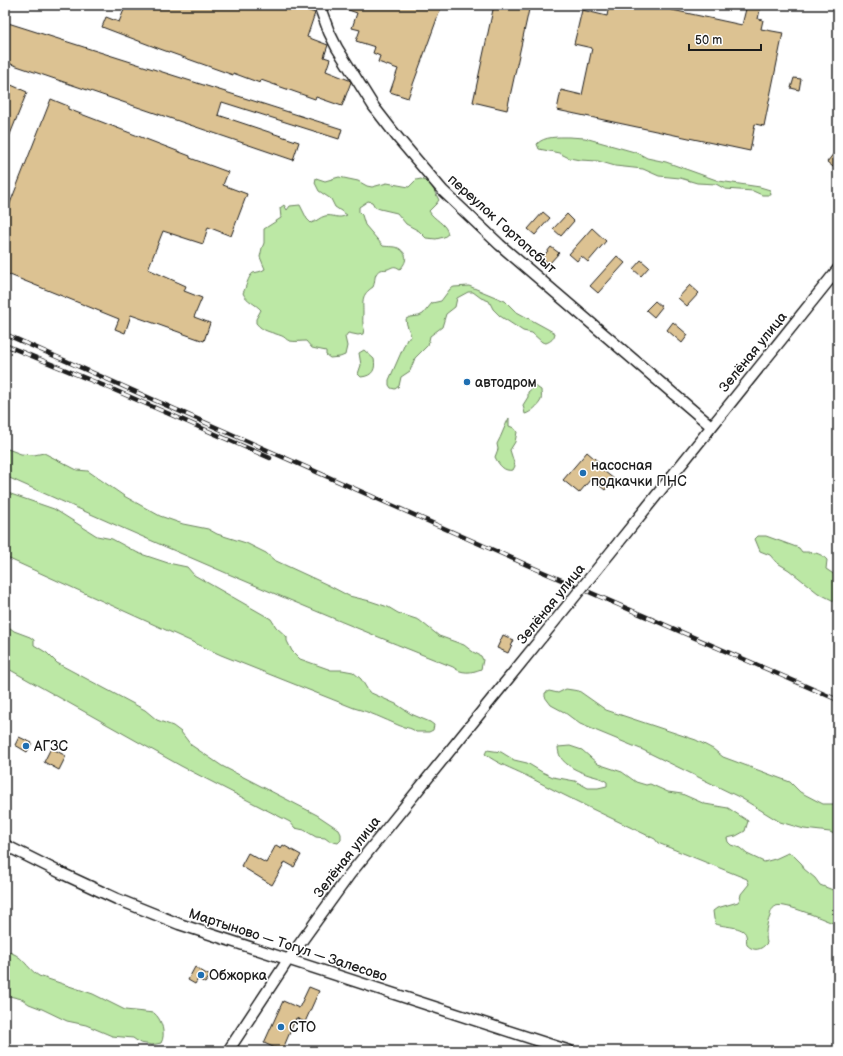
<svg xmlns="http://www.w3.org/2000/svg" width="843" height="1056" font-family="'Balsamiq Sans',sans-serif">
	<rect width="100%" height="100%" fill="#fff"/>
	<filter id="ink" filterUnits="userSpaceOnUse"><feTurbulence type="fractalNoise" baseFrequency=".025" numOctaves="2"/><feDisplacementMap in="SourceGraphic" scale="8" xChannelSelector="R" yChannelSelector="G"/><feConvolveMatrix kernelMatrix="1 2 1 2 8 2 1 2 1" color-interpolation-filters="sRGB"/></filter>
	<g filter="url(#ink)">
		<path fill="#bce8a5" stroke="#6c8260" d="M569 137 585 138 638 153 647 158 666 162 719 181 760 187 770 190 771 195H762L753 191 725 189 716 184 697 183 680 178 659 176 643 169 615 166 598 161 580 160 569 158 559 153 539 149 537 144C544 136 559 137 569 137Z
			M339 177 358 181 367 186 372 187 387 183 409 187 416 180 421 179 430 183 439 200 436 204 429 211C434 220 446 223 448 234L444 237 436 239 426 238 419 231 406 224 397 213 380 209 375 207 372 202 368 201 359 207V212L362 215 365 225 383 246C388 247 396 246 400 249 408 255 407 262 400 269 394 265 393 267 388 269 385 270 383 269 381 270 373 272 376 281 373 287 361 295 363 300 363 313 363 318 362 323 364 329L363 334 358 335 348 333 345 337 347 346 345 355 340 357 330 358 326 355V351L312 348 306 341C301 341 295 342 290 341 286 340 285 337 282 336 272 332 263 332 256 323V319L261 310C256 304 246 301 243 293 246 288 248 276 253 273 257 272 261 272 265 269L260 257 262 248 264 243V229L281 218 280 208 284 205 287 210 290 206 300 205 307 219 311 223C316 222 320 217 325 216 333 214 338 220 347 215L335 207 331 199 319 191 315 183 316 178 325 181Z
			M469 286 505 301 515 311 555 333C554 339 551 341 546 343L542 342 532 333 523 331 500 316 493 309 489 301 481 298 473 292H468L457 298 455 307 446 314 442 327 430 336 428 345 415 358 410 371 401 377 399 386 395 389 391 388 389 385V380L407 339 411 337C410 330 406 326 406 319L410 317 419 316 423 314 432 303 441 301 450 289 454 287Z
			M364 350 374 359C376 369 373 376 361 377L358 374 361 365 359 353Z
			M535 386 541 390C541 393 542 397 541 400 539 405 530 413 525 414L523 405 528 397V392Z
			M509 418V426L514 428 517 432 515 442 510 450 515 466 513 470C504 472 499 465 495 457L498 449 497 444C502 435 504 427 509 418Z
			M5 448 21 454 34 455 44 453 77 470 88 471 124 496 160 516 183 524 208 529 217 534 246 543 266 553 274 560 328 585 349 596 370 601 388 607 398 613 419 620 439 636 464 645 473 652 481 656 483 660 481 669C472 673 461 674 453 667 302 607 153 542 5 476Z
			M5 492 54 509 97 536 112 539 138 553 168 563 187 567 194 575 271 619 276 627 287 637V641L292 651 300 659 331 670H342L353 672 361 679 369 692 396 704 411 714 430 722 434 725 433 730 429 732H416C411 727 404 728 398 725 384 719 370 712 354 708L221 655 5 557Z
			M758 536H766L799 548 802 552C812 552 820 552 827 560L826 569 838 577V603L818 593 789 570 776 562 770 555 760 551 755 539Z
			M5 624 14 631 30 637 34 640V645L47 653 57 663 145 710 157 720 173 726 181 732 191 745 222 766 317 815 335 827 339 830 341 834V840L338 843 329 841 325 838 316 837 304 830 295 828 290 822 181 766 5 667Z
			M566 689 579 691 606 710 696 740 713 749 723 757 790 782 800 792 823 804H838V836L830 832 804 829 780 822 741 798 643 750 580 724 564 712 551 705 545 697V693L549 691 558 693Z
			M570 746 582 750 598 764 622 772 636 782 646 785 650 784 668 792 682 794 705 804 728 808 748 821 745 831 736 836 727 838 728 842 731 845 740 848 747 854 764 862 775 859 788 853 792 854 802 864 804 869 815 878 820 885 838 892V925C827 921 785 902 776 906 771 909 771 912 770 916 766 926 765 933 767 943 761 950 754 952 747 945 746 942 747 937 746 935 744 926 723 927 716 924L714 919 713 911 717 908 738 902 740 899 741 894 749 884 747 879 658 843 655 839C611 818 568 798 525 775 511 768 498 764 485 754L487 750 501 752 514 760 527 763 542 772 553 777 575 781 588 788H598L607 786V782C602 778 596 777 589 775 580 772 565 766 560 756 559 754 558 750 558 747Z
			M5 951C23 954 26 968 39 976L93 994 125 1010 154 1013C162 1019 166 1035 161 1043L152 1045 140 1043 133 1038 112 1036 86 1025 67 1021 42 1009 29 1004 22 999 5 995Z"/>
		<path fill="#dcc292" stroke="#1c1c1c" d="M126 5H292L315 13 307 37 328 45 324 57 330 59 326 71 349 80 351 82 342 106 316 97 315 99 261 80 260 83 233 73V75L160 49 102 27 106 17 119 22Z
			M337 5H442L408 98 390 92 398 69 378 62 380 56 373 53 375 47 356 41 360 30 352 28 357 13 337 6Z
			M494 5H530L507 110 473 102Z
			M609 5H649L742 25 747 5H761L758 19 763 20 761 29 783 33 764 126 755 124 750 151 557 110 561 90 582 95 592 48 574 44 582 10 607 16Z
			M5 22 342 129 339 139 222 102 218 115 299 142 293 160 5 62Z
			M794 78 801 79 799 90 791 88Z
			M9 84 27 92 5 147V94Z
			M51 99 68 106V109L190 156V158L228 172 223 185 247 194 231 236 208 227 203 244 163 231 148 269 186 286 184 291 202 298 194 317 210 323 204 341 131 315 125 333 115 329 119 319 5 273V216Z
			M838 148V171L827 162Z
			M543 212 550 218 535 235 528 229Z
			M567 214 574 221 561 236 553 229Z
			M592 228 606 241 588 262 581 256 577 261 569 254Z
			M551 247 559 253 549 264 542 258Z
			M617 256 625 263 598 293 590 286Z
			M641 260 649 267 641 276 633 269Z
			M690 285 699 293 687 306 678 298Z
			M655 301 662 307 654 317 646 310Z
			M673 322 688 335 682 343 667 330Z
			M587 452 602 465 600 468 614 479 605 490 591 479 579 493 563 480Z
			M503 635 514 640 508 653 497 648Z
			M19 737 32 743 27 752 15 745Z
			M51 748 66 756 59 770 44 762Z
			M276 845 281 848 283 845 301 855 294 867 285 862 272 885 241 866 248 853 266 863Z
			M195 967 210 976 205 983 198 979 195 984 188 980Z
			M309 987 319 991 305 1022 296 1018 282 1051 264 1043 283 1001 299 1008Z"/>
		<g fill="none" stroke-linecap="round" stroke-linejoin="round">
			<defs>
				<path id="minor" d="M319 5 329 32 337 48 374 107 398 138 443 191 500 245 711 426
					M619 542 838 269
					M5 845 61 873 117 899 179 924 570 1051
					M228 1051 288 960 350 874 542 637"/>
			</defs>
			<use href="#minor" stroke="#1c1c1c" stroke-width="13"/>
			<use href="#minor" stroke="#fff" stroke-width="10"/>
			<defs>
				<path id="rail" d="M5 334 543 572 838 700
					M5 345 112 389 270 458"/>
			</defs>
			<use href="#rail" stroke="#1c1c1c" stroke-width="4.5"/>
			<use href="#rail" stroke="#fff" stroke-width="3" stroke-dasharray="9" stroke-linecap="butt"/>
			<defs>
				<path id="minor-bridge" d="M542 637 619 542"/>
			</defs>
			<use href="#minor-bridge" stroke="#1c1c1c" stroke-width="13" stroke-linecap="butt"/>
			<use href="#minor-bridge" stroke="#fff" stroke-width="10"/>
		</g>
	</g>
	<g fill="#1f6fb2" stroke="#fff" stroke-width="1.5">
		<circle cx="467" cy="382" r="4"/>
		<circle cx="583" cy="473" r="4"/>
		<circle cx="26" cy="746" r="4"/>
		<circle cx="201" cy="975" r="4"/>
		<circle cx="281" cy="1027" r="4"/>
	</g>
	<g text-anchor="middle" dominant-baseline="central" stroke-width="3" stroke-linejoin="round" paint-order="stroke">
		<g font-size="14" fill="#1c1c1c" stroke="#fff">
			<text transform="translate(502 224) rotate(42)">переулок Гортопсбыт</text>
			<text transform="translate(753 352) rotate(-51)">Зелёная улица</text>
			<text transform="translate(551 604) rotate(-51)">Зелёная улица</text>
			<text transform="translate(347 857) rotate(-52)">Зелёная улица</text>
			<text transform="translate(288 945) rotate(18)">Мартыново — Тогул — Залесово</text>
		</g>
		<g font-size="14" fill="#1c1c1c" stroke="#fff" text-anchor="start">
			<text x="475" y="382">автодром</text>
			<text x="591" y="465">насосная<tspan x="591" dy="16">подкачки ПНС</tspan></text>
			<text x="34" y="746">АГЗС</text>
			<text x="209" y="975">Обжорка</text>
			<text x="289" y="1027">СТО</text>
		</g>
	</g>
	<rect width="843" height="1056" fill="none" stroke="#fff" stroke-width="20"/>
	<rect x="10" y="10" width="823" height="1036" fill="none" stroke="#1c1c1c" stroke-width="1.5" filter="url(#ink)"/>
	<path d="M689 44v6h72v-6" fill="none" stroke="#1c1c1c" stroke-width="2"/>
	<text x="695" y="44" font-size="12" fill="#1c1c1c" stroke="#ffffff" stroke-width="3" paint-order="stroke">50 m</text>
</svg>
